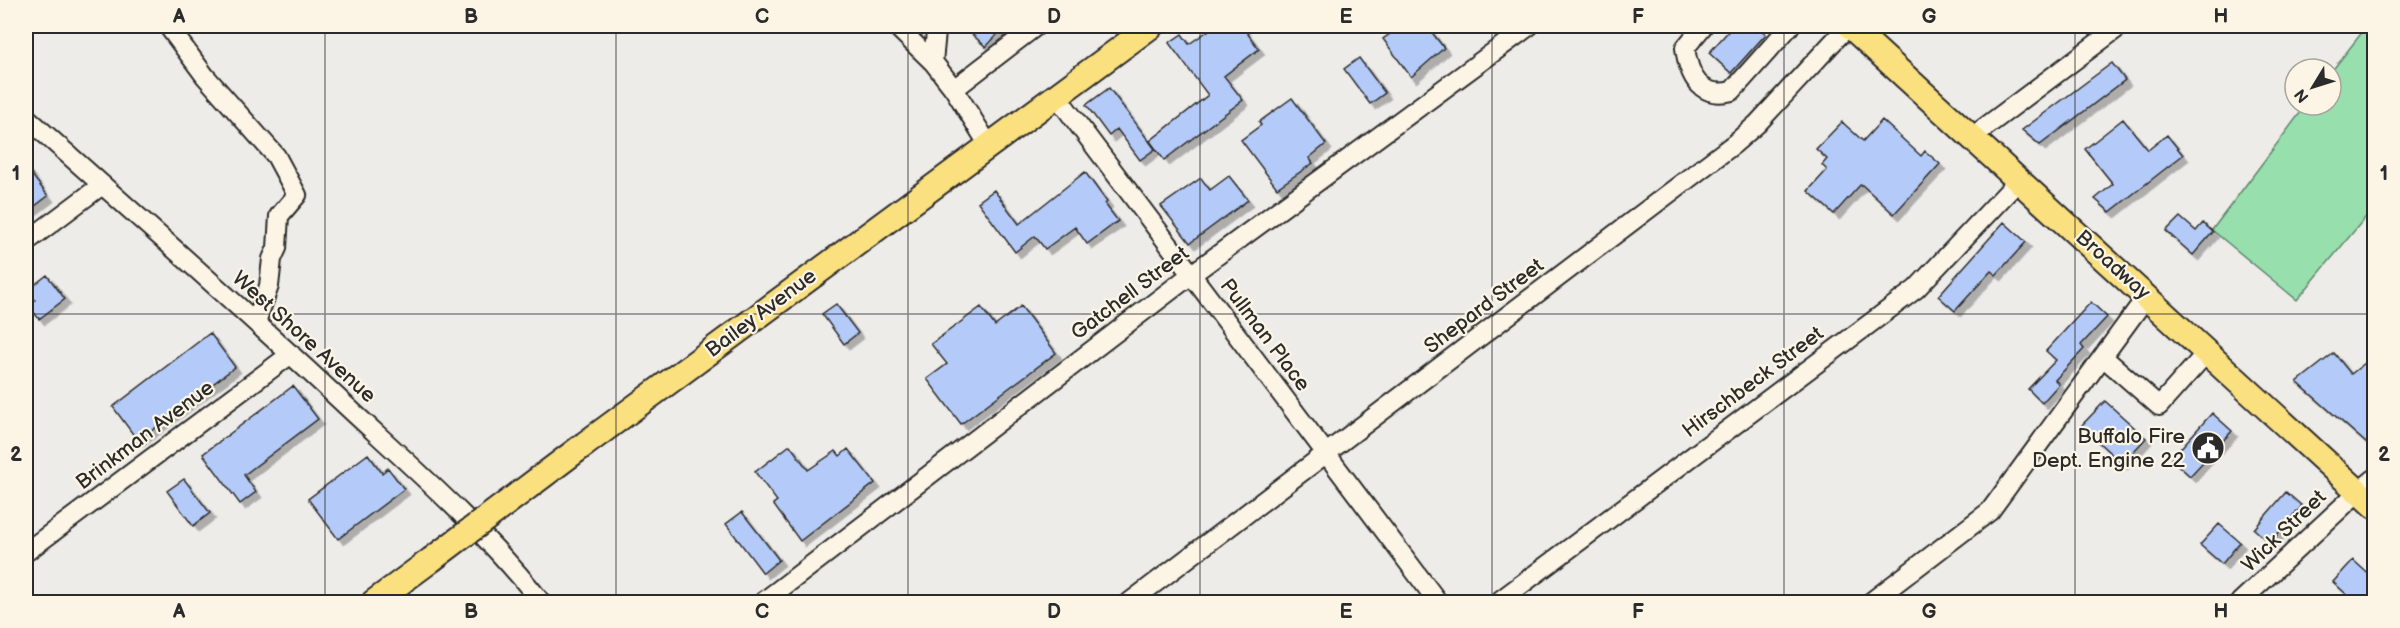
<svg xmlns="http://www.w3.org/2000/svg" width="2400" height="628" font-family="'Balsamiq Sans',sans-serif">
	<defs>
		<filter id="shadow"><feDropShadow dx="5.5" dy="5.5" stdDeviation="0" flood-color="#0004"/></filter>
	</defs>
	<rect width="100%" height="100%" fill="#eeece9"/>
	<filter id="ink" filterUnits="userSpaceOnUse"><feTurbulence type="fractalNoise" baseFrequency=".0167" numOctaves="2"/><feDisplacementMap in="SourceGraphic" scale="12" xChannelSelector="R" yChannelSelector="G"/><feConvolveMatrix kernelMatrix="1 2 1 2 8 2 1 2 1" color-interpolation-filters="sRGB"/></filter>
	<g filter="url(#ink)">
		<path fill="#97dfad" stroke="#61856c" stroke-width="1.5" d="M2367 26H2374V207L2297 300 2212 230 2306 105H2331V72Z"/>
		<path fill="#b4caf8" stroke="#2b2b2b" stroke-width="1.5" filter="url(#shadow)" d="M963 26H1005L986 47Z
			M1215 26H1242L1259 49 1224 76 1243 100 1164 160 1150 141 1208 95 1169 43 1182 34 1189 44Z
			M1401 26H1427L1444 48 1411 77 1383 39Z
			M1733 26H1756L1766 34 1731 73 1709 53Z
			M1359 58 1385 93 1370 104 1344 69Z
			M2112 63 2125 80 2040 145 2022 130Z
			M1109 88 1155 149 1140 160 1117 129 1109 136 1086 105Z
			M1292 98 1326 144 1309 158 1313 163 1277 188 1241 140 1261 125 1259 122Z
			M2123 119 2148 150 2167 135 2183 155 2110 212 2095 199 2113 184 2085 149Z
			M1882 120 1921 156 1925 151 1940 164 1894 214 1861 184 1834 214 1808 191 1827 170 1822 165 1827 159 1816 149 1842 122 1863 141Z
			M26 167 48 196 26 213Z
			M1085 172 1107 202 1105 204 1118 221 1087 244 1075 227 1045 249 1035 236 1015 252 978 202 994 190 1019 224Z
			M1229 176 1248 200 1190 243 1161 206 1201 178 1210 190Z
			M2180 217 2196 231 2203 223 2213 232 2193 255 2166 231Z
			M2004 222 2026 242 1996 275 1991 271 1955 311 1938 296Z
			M47 275 65 299 39 319 28 305 35 300 28 290Z
			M2091 302 2107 317 2081 345 2084 349 2055 380 2059 384 2042 403 2028 389 2056 360 2046 351Z
			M836 304 858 333 844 344 822 314Z
			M1021 306 1056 353 961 424 927 379 947 364 931 344 981 307 995 326Z
			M210 333 235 367 138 441 113 407Z
			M2334 353 2351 374 2374 356V450L2297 382Z
			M293 386 318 419 244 475 256 492 240 504 203 454Z
			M2105 401 2146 438 2122 464 2081 426Z
			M2212 413 2232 431 2190 476 2171 459Z
			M790 445 808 470 836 451 840 456 848 449 875 483 800 541 773 504 777 501 755 472Z
			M368 454 382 473 388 468 404 489 338 539 308 499Z
			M184 479 210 513 193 526 167 491Z
			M2286 492 2302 506 2270 543 2254 529Z
			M742 512 779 560 763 573 726 524Z
			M2219 524 2240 542 2222 564 2200 545Z
			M2353 560 2374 579V603H2356L2333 582Z"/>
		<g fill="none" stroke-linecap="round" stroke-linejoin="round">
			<defs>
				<path id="minor" d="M168 26 205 76 276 156 297 195 279 216 277 248 272 259 269 286 256 322
					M896 26 933 62 954 89
					M932 26 936 32 933 62
					M1703 26 1685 48C1689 76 1700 99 1732 91L1790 26
					M1056 95 1438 602
					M26 117C136 215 248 313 356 415 420 474 487 533 541 602
					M1972 137 2120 26
					M988 144 954 89 1036 26
					M26 242 102 185
					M2103 357 2159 406 2208 351
					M26 552 291 354
					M763 602 1192 274 1529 26
					M1130 602 1734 144 1757 124 1848 26
					M1498 602 1916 289 2019 180
					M1871 602 1990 511 2147 296
					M2240 602 2358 492 2374 479"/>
				<path id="major" d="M1850 26 2374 506
					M585 444 1151 26
					M374 602 431 560"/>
			</defs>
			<use href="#minor" stroke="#2b2b2b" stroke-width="22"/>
			<use href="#major" stroke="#2b2b2b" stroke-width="28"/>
			<use href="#minor" stroke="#fcf5e5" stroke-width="18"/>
			<use href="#major" stroke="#fbe080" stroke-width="24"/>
			<defs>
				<path id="major-bridge" d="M431 560 585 444"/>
			</defs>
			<use href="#major-bridge" stroke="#2b2b2b" stroke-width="28" stroke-linecap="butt"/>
			<use href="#major-bridge" stroke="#fbe080" stroke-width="24"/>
		</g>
	</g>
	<path fill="none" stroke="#2b2b2b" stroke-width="1.5" stroke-opacity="0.55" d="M325 26V602M616 26V602M908 26V602M1200 26V602M1492 26V602M1784 26V602M2075 26V602M26 314H2374"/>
	<defs>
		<symbol id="civic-disc" viewBox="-11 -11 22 22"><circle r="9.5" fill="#2b2b2b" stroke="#fcf5e5"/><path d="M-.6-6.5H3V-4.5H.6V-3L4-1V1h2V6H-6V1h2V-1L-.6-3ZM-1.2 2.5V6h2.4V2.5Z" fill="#fff"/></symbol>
	</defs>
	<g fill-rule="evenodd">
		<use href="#civic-disc" x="2189" y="429" width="38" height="38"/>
	</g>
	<g text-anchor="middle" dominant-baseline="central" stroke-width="4.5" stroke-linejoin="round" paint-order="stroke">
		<g font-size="21" fill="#2b2b2b" stroke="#fcf5e5">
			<text transform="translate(2113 265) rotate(42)">Broadway</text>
			<text transform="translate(1130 293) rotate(-37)">Gatchell Street</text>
			<text transform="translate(1484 306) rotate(-37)">Shepard Street</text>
			<text transform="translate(761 313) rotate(-37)">Bailey Avenue</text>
			<text transform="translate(1265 335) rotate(53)">Pullman Place</text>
			<text transform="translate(304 337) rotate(42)">West Shore Avenue</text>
			<text transform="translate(1753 382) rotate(-37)">Hirschbeck Street</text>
			<text transform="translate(145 435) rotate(-37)">Brinkman Avenue</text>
			<text transform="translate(2284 531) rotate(-44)">Wick Street</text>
		</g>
		<g font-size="21" fill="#2b2b2b" stroke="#fcf5e5" text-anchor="end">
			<text x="2185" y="436">Buffalo Fire<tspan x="2185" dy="24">Dept. Engine 22</tspan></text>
		</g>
	</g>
	<rect width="2400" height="628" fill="none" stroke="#fcf5e5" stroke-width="66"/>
	<g transform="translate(2313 87) rotate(232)"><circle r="28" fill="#fcf5e5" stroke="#a8a49b" stroke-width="1.5"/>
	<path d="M0-4.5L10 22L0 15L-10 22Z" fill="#2b2b2b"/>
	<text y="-9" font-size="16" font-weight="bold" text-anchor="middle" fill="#2b2b2b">N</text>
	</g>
	<rect x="33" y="33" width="2334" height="562" fill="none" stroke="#2b2b2b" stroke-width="2"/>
	<g font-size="20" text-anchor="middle" font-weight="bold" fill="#2b2b2b">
		<text x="179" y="23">A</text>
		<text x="471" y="23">B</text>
		<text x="762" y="23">C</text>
		<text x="1054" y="23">D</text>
		<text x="1346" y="23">E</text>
		<text x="1638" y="23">F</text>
		<text x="1929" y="23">G</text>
		<text x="2221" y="23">H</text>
		<text x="16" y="180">1</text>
		<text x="2384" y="180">1</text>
		<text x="16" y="461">2</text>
		<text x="2384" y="461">2</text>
		<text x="179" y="618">A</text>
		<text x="471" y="618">B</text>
		<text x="762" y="618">C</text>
		<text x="1054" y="618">D</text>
		<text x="1346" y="618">E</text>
		<text x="1638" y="618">F</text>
		<text x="1929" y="618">G</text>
		<text x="2221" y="618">H</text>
	</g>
</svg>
